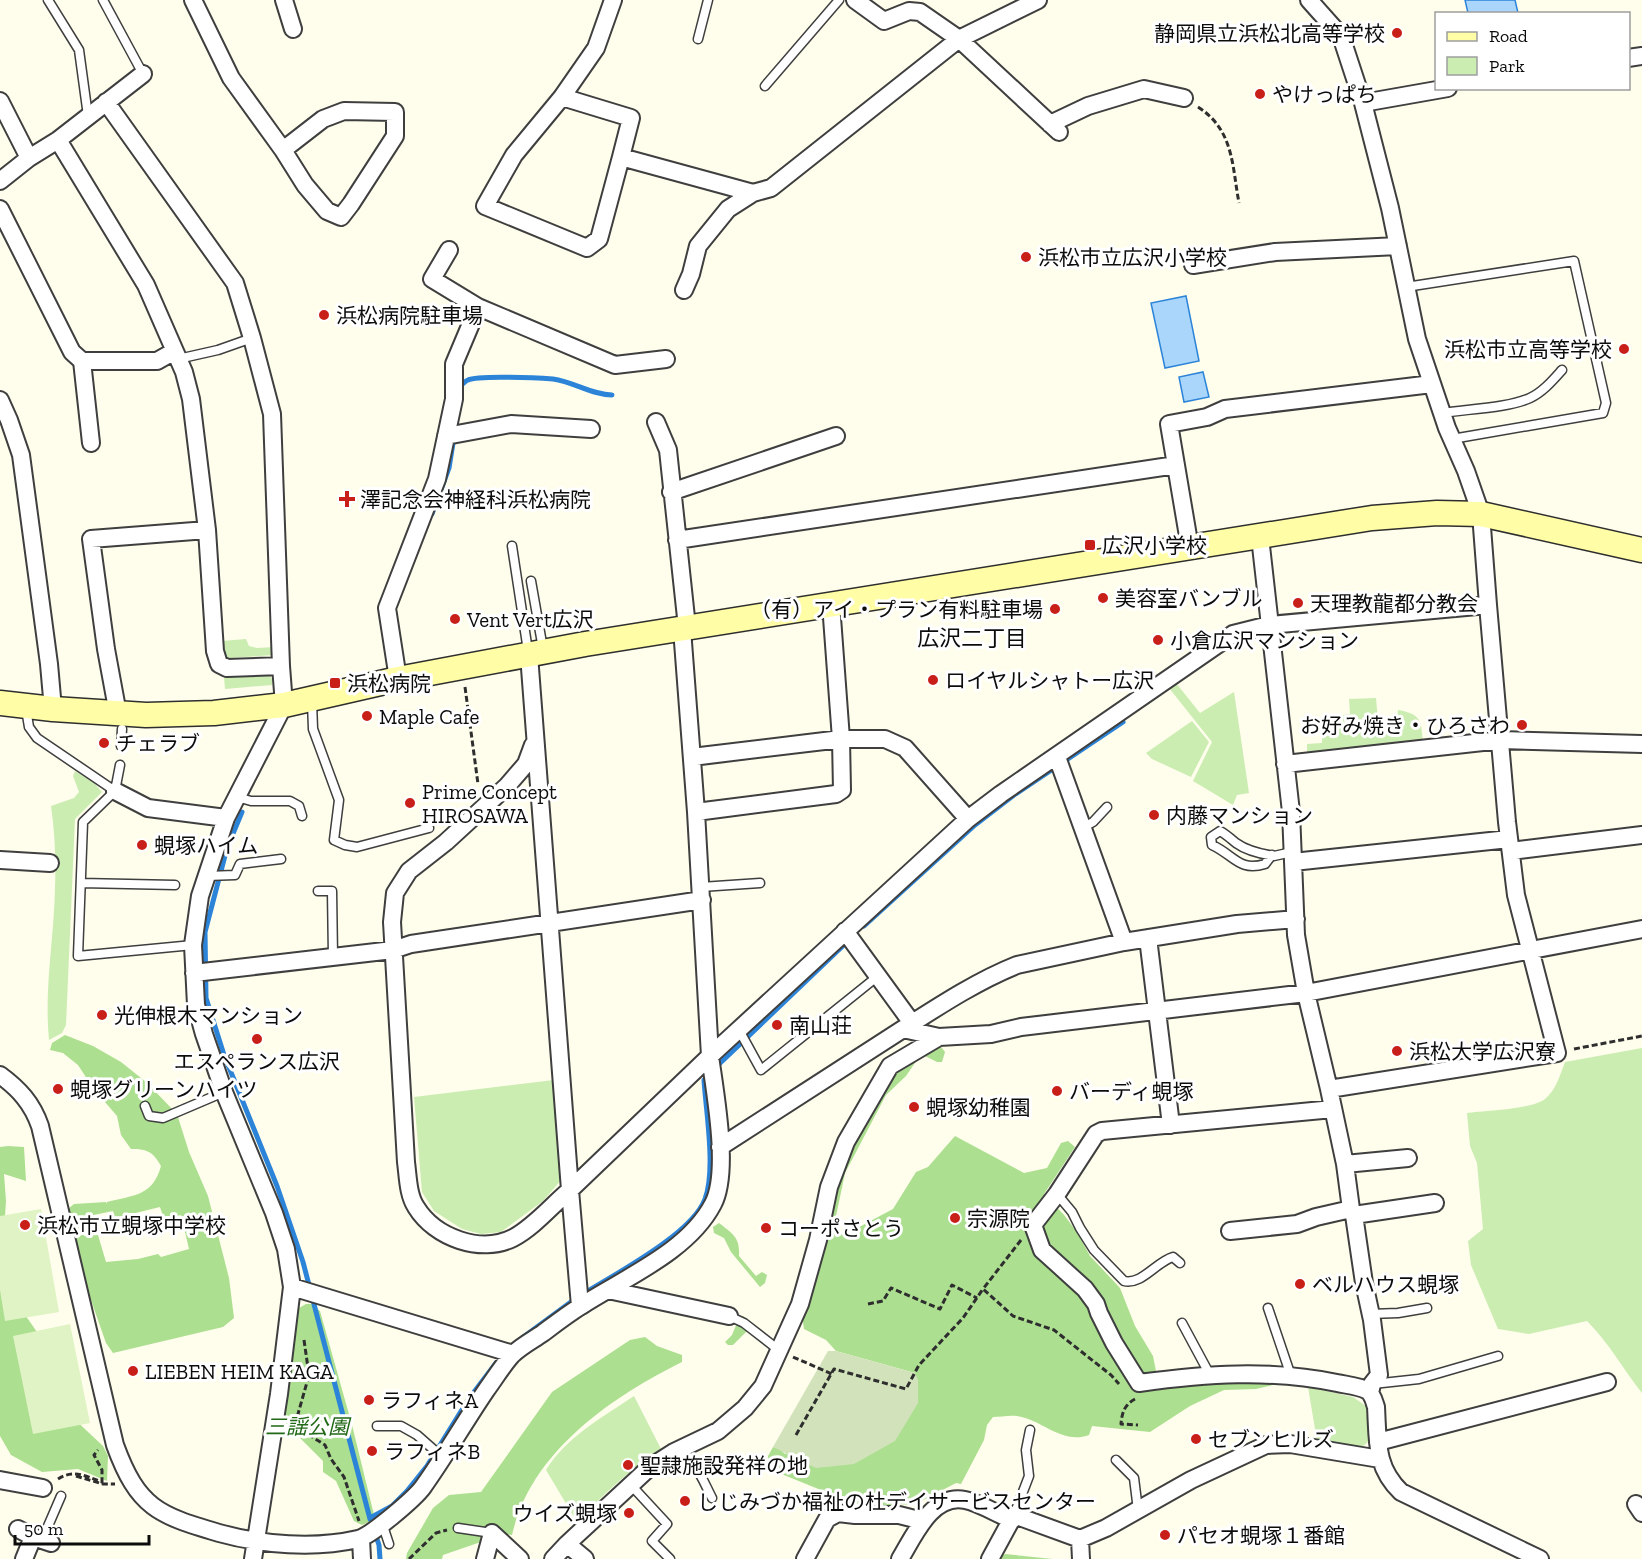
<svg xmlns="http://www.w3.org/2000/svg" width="1642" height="1559" font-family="'Zilla Slab','Noto Sans JP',serif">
	<rect width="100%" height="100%" fill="#fffdeb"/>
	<path fill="#cbedb2" d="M246 639 249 646 257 648 275 647V655L229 658 222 651V641Z
		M267 673 272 679V685L225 689 224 677Z
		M1176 683 1200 713 1234 692 1249 793 1237 795 1233 805 1193 781 1212 742 1169 688Z
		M1376 698 1378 721 1397 720 1398 710C1422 714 1421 721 1423 743L1307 755V744L1322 743V734L1334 733V729L1343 728V715L1350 714 1349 699Z
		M1192 721 1209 742 1191 777 1152 759 1146 753Z
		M75 771 94 783 102 792 75 819 66 1025 62 1033 49 1040C44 989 54 939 55 888 56 860 55 834 51 806L74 798 79 792 73 776Z
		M1642 1048V1393C1623 1369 1609 1343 1587 1321L1529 1334 1498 1329 1471 1265 1468 1241 1483 1229 1477 1163 1470 1146 1467 1113C1484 1111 1533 1109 1545 1099 1556 1090 1560 1075 1565 1062Z
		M554 1080 562 1179 543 1201 501 1232 481 1234 462 1229 434 1211 422 1192 414 1097Z
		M1308 1387 1353 1397 1366 1406 1369 1441 1362 1447 1317 1441Z
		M634 1396 661 1449C629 1470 603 1495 577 1522L546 1470C567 1436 602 1418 634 1396Z"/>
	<path fill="#acdf90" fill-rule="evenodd" d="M65 1035 93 1046 121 1062 146 1082 177 1114 189 1152 208 1196 229 1278 234 1318 223 1327 113 1353 106 1343 84 1280 68 1209 74 1204 106 1202 107 1204V1202C134 1195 153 1196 161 1166 153 1152 148 1149 131 1149L121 1135 117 1116 93 1088 78 1065 63 1053 50 1050 52 1043ZM160 1207 164 1219 181 1215 189 1249 161 1257 158 1254 138 1259 106 1262 98 1235 84 1236 79 1218 113 1211 115 1218Z
		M938 1043 945 1052 942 1062H937L921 1054 906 1076 886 1095 845 1173 835 1221 836 1232 848 1233 893 1209 916 1172 928 1167 955 1136 1024 1173 1047 1168 1061 1143 1068 1141 1075 1147 1044 1194 1064 1215 1077 1232 1090 1256 1120 1288 1135 1326 1153 1356 1158 1381 1222 1379 1295 1383 1273 1385 1256 1389 1224 1390 1190 1406 1150 1432 1092 1426 1089 1435C1062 1445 1041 1419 1017 1416 1009 1415 1000 1417 993 1417L987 1425 984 1440 961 1484 956 1483 914 1505 898 1504 873 1507 853 1503 769 1469 768 1456 773 1447 780 1449 785 1454 915 1373 836 1351 826 1340 804 1329 802 1315 840 1171 894 1069Z
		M8 1146 24 1147 26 1181 4 1174 6 1201 3 1247 21 1309 46 1345 55 1401 103 1446 108 1456 107 1481 78 1469 42 1472 11 1455 0 1436V1147Z
		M719 1223C733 1234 740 1237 739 1256L756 1276 762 1272 767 1275 765 1283 760 1287 731 1252 724 1238 714 1233 713 1227Z
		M306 1304H311L320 1311 352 1425 375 1519 362 1525 354 1521 336 1481 323 1472V1461L284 1422 281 1415 293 1322 299 1308Z
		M743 1316 749 1321 751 1327 733 1345H728L725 1342 732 1335 739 1318Z
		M645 1337 657 1346 682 1355V1362C610 1398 531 1452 512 1535L504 1534 443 1555 442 1559H406L407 1553 433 1508 449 1495 481 1492 552 1392 630 1340Z
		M1005 1554 1053 1559H998Z"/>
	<path fill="#d2e3bb" d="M828 1351H836L915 1373 918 1380V1403L895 1441 854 1464 816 1468 773 1447Z"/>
	<path fill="#dff3c4" d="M41 1209 59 1312 5 1321 0 1290V1216Z
		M70 1324 90 1423 33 1434 13 1336Z"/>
	<path fill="#abd6fc" stroke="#2c84d9" stroke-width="1.5" d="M1465 0H1515L1518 13H1468Z
		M1186 296 1199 361 1165 368 1151 303Z
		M1203 372 1209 397 1184 402 1179 377Z"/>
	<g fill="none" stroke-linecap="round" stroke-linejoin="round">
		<path stroke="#2c84d9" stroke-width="5" d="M460 389V386C463 384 465 381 468 380 478 375 539 378 553 379 575 382 588 394 612 395
			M432 514 449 468 453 443
			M242 812 227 848 205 932 206 998 224 1055 277 1186 303 1262 370 1519
			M864 926 975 825 1014 795 1123 722
			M716 1067 848 941
			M583 1294C615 1274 692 1234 705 1199 716 1170 706 1112 704 1080L710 1074
			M522 1338 575 1299
			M370 1518 392 1506 407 1491 427 1466 468 1400 496 1363
			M375 1533 379 1545 380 1559"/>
		<defs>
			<path id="lane" d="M48 0 79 50 88 116
				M103 0 143 74
				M698 39 708 0
				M765 86 839 0
				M1406 287 1574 261 1606 403 1603 413 1452 439
				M178 359 218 350 252 338
				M1442 413C1467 409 1508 408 1530 398 1543 392 1553 380 1562 370
				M512 546 528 651
				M531 581 543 649
				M312 702 313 729 339 800 334 840 345 845 357 847 429 828
				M26 709 29 727 37 738 115 791
				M121 746 122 729
				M120 765 115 791 83 822 78 956 193 945
				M237 797 251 801H290L299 806 302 816
				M1082 828 1093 822 1107 807
				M1272 855 1265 864C1239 872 1234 855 1212 845L1211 837 1220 831C1227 835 1231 839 1236 843 1247 851 1261 854 1274 856L1292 852
				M207 876 235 875 240 864 281 859
				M81 883 175 885
				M701 887 760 883
				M318 891H332L333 957
				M739 1030 761 1070 878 976
				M145 1106 149 1116 163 1118 224 1092
				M1057 1194 1072 1212 1080 1228 1094 1250 1124 1281C1142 1285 1156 1262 1173 1257L1180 1263
				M1268 1308 1291 1376
				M1370 1314 1398 1313 1427 1308
				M729 1316 744 1323 780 1351
				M1182 1323 1210 1375
				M1373 1384 1419 1379 1498 1356
				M377 1426H401L417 1435 442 1457
				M677 1453C696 1459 703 1481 712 1498
				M1116 1460 1134 1478 1138 1510
				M630 1484 667 1524 652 1541 670 1559
				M1014 1515 1029 1476 1026 1450 1030 1430
				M382 1523 389 1544
				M458 1528 492 1533
				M42 1540 61 1496"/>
			<path id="street" d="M193 0 231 78 283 150 305 185 327 211 341 217 351 204 395 136V112L344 111 323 119 283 150
				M284 0 293 29
				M613 0 596 48 562 97 514 155 485 206 587 248 599 239 621 157 753 193 771 188 959 39 1038 0
				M855 0 884 21 909 11 920 12 959 39 1059 132
				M1628 58 1642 56
				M562 97 631 118 621 157
				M0 101 29 158
				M106 102 235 283 252 338 272 414 281 666 284 705 226 818 200 896 193 945 196 1005 204 1034 224 1092 274 1213 286 1249 292 1287 279 1394 253 1559
				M1363 103 1448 88
				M1050 124 1088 106 1144 89 1184 98
				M58 140 146 285 184 372 191 399 207 530 215 651 219 664 227 668 281 666
				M0 181 29 158 58 140 143 74
				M0 209 72 352 82 361H157L173 352
				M1193 265 1275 252 1398 246
				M684 290 691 274 698 246 728 209 753 193
				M478 307 615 365 666 359
				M82 361 91 443
				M0 400 9 420 21 455 49 664 53 709
				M656 422 668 450 687 627
				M446 436 511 424 591 429
				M671 492 836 436
				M1260 537 1291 812 1296 935 1306 993 1329 1089 1345 1164 1351 1209 1354 1215 1364 1283 1372 1320 1379 1375 1372 1384 1370 1393
				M677 540 1176 465
				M1190 548 1169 424 1207 417 1225 409 1432 384
				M529 655 570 1190 710 1056 696 812 682 629
				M398 679 387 608 437 479 454 399V364L478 307 432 279 449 250
				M118 714 106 649 91 539 207 530
				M533 745 526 764 507 786 446 842 409 871 395 893 392 922 406 1162C408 1177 408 1195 416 1207 435 1238 481 1254 513 1238 534 1227 552 1205 570 1190
				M692 757 841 739H885L905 748 968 819
				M1057 757 1124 942 1237 924 1296 919
				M1285 764 1501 740 1642 744
				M115 791 148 808 226 818
				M696 812 836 794 842 790 841 739 831 604
				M1511 851 1642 835
				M0 860 50 863
				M1293 862 1509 839
				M845 931 912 1023
				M1148 938 1171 1125
				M194 973 393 950 411 944 702 900
				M903 1029C939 1006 977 981 1017 965L1124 942
				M0 1075C19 1089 32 1103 40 1126L115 1445C138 1508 158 1515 219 1533 262 1545 315 1549 358 1539 371 1536 415 1498 423 1487 446 1455 465 1421 487 1389 495 1378 503 1365 512 1355 521 1346 533 1340 543 1333 555 1324 568 1314 581 1306 624 1278 688 1252 713 1204 730 1172 715 1093 710 1056L968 819 1001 794 1233 634 1269 625 1488 605 1481 514 1466 471 1447 428 1417 339 1390 208 1363 103 1341 36 1309 0
				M1329 1089 1557 1053 1516 895 1507 822 1488 605
				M1333 1109 1102 1131 1096 1134 1057 1194 1033 1225 1042 1250 1085 1289 1096 1304 1099 1313 1114 1343 1139 1383C1205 1374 1270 1369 1337 1383 1346 1385 1360 1386 1368 1391 1373 1395 1374 1401 1376 1407 1378 1441 1375 1467 1401 1492L1540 1559
				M720 1147 903 1029 939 1037
				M1345 1164 1408 1158
				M570 1190 580 1306
				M1354 1215 1435 1203
				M1230 1231 1297 1224 1316 1217 1351 1209
				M292 1287 513 1354
				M608 1290 729 1316
				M1378 1442 1607 1382
				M0 1480 43 1488
				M1636 1504 1642 1513
				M18 1529 33 1537 51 1543
				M361 1539 362 1559
				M24 1559 33 1537
				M485 1559 492 1533 520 1559
				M553 1559 567 1544
				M585 1559 567 1544 649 1468 674 1452 718 1431 745 1408 763 1386 800 1304 818 1240 829 1187 846 1142 890 1066 939 1037 991 1034 1021 1027 1306 993 1642 929
				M805 1559 827 1519 838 1513 855 1515H899L923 1521
				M900 1559C914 1536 932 1493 965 1500 980 1503 997 1514 1012 1520
				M990 1559 1014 1515 1080 1539
				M1081 1559 1080 1539 1106 1528 1191 1480 1266 1445 1290 1444 1380 1459"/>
			<path id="secondary" d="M0 703 53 709 146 715 214 713 284 705 398 679 585 644 1372 518 1437 513 1481 514 1642 550"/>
		</defs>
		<use href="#lane" stroke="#3f3f3f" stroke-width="11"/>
		<use href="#street" stroke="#3f3f3f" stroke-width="20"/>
		<use href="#secondary" stroke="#2e2e2e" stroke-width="27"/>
		<path stroke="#2e2e2e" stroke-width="3" stroke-dasharray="6 3" stroke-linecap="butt" d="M1198 107C1234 130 1232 166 1239 203
			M465 687 478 784
			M1574 1049 1642 1036
			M1021 1240 983 1289 1013 1316 1054 1330 1111 1375 1119 1384
			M868 1304 883 1301 891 1288 940 1309 952 1285 977 1298
			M304 1340 309 1375 298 1414 306 1433 325 1445 331 1459 344 1477 359 1521
			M793 1357 832 1374
			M1135 1399C1124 1405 1122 1413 1121 1424L1138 1425
			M796 1435 834 1369 906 1389 919 1365 963 1318 983 1289
			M76 1476 103 1484H115
			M58 1479C74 1469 85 1476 102 1482V1470L94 1455 98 1450
			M409 1559 436 1533 447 1530"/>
		<use href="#lane" stroke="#fff" stroke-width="8"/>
		<use href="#street" stroke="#fff" stroke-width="16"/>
		<use href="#secondary" stroke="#fffda6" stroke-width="24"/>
	</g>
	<g fill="#c82019" stroke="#fff" stroke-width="2">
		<circle cx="1397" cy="33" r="6"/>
		<circle cx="1260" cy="94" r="6"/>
		<circle cx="1026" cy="257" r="6"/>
		<circle cx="324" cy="315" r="6"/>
		<circle cx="1624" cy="349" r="6"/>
		<path d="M344 490h6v6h6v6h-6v6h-6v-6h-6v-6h6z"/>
		<rect x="1084" y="539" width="12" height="12" rx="3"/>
		<circle cx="1103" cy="598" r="6"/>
		<circle cx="1298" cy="603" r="6"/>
		<circle cx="1055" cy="609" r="6"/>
		<circle cx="455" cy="619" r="6"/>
		<circle cx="1158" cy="640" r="6"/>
		<circle cx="933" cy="680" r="6"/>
		<rect x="329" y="677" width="12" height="12" rx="3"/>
		<circle cx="367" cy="716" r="6"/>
		<circle cx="1522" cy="725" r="6"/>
		<circle cx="104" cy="743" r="6"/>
		<circle cx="410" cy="803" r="6"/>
		<circle cx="1154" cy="815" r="6"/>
		<circle cx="142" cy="845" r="6"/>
		<circle cx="102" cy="1015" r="6"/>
		<circle cx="777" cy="1025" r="6"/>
		<circle cx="257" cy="1039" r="6"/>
		<circle cx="1397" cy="1051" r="6"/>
		<circle cx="58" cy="1089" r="6"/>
		<circle cx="1057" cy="1091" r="6"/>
		<circle cx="914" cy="1107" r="6"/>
		<circle cx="955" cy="1218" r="6"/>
		<circle cx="25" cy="1225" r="6"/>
		<circle cx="766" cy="1228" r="6"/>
		<circle cx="1300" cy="1284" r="6"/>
		<circle cx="133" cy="1371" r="6"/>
		<circle cx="369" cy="1400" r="6"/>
		<circle cx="1196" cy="1439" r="6"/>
		<circle cx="372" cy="1451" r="6"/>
		<circle cx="628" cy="1465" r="6"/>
		<circle cx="685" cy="1501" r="6"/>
		<circle cx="629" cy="1513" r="6"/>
		<circle cx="1165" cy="1535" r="6"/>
	</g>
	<g text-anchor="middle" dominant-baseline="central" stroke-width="6" stroke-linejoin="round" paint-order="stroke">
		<g font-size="21" fill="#0c0c0c" stroke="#fff" text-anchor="start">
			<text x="1385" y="33" text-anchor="end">静岡県立浜松北高等学校</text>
			<text x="1272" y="94">やけっぱち</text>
			<text x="1038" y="257">浜松市立広沢小学校</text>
			<text x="336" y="315">浜松病院駐車場</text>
			<text x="1612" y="349" text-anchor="end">浜松市立高等学校</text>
			<text x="360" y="499">澤記念会神経科浜松病院</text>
			<text x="1102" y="545">広沢小学校</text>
			<text x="1115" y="598">美容室バンブル</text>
			<text x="1310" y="603">天理教龍都分教会</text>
			<text x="1043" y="609" text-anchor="end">（有）アイ・プラン有料駐車場</text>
			<text x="467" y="619">Vent Vert広沢</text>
			<text x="1170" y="640">小倉広沢マンション</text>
			<text x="945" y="680">ロイヤルシャトー広沢</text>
			<text x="347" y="683">浜松病院</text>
			<text x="379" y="716">Maple Cafe</text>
			<text x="1510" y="725" text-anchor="end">お好み焼き・ひろさわ</text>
			<text x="116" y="743">チェラブ</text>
			<text x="422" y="791">Prime Concept<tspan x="422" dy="24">HIROSAWA</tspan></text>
			<text x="1166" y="815">内藤マンション</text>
			<text x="154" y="845">蜆塚ハイム</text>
			<text x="114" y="1015">光伸根木マンション</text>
			<text x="789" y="1025">南山荘</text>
			<text x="1409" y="1051">浜松大学広沢寮</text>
			<text x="257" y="1061" text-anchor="middle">エスペランス広沢</text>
			<text x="70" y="1089">蜆塚グリーンハイツ</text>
			<text x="1069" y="1091">バーディ蜆塚</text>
			<text x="926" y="1107">蜆塚幼稚園</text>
			<text x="967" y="1218">宗源院</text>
			<text x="37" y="1225">浜松市立蜆塚中学校</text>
			<text x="778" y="1228">コーポさとう</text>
			<text x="1312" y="1284">ベルハウス蜆塚</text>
			<text x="145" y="1371">LIEBEN HEIM KAGA</text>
			<text x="381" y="1400">ラフィネA</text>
			<text x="1208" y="1439">セブンヒルズ</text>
			<text x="384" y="1451">ラフィネB</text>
			<text x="640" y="1465">聖隷施設発祥の地</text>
			<text x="697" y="1501">しじみづか福祉の杜デイサービスセンター</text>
			<text x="617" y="1513" text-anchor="end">ウイズ蜆塚</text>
			<text x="1177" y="1535">パセオ蜆塚１番館</text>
		</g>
		<g font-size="21" font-style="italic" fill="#216917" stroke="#fff">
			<text x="307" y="1426">三謡公園</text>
		</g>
		<g font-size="22" fill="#0c0c0c" stroke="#fff">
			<text x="972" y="638">広沢二丁目</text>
		</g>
	</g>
	<rect x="1435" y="12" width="195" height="78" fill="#ffffff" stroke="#9e9e9e" stroke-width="1.5"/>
	<rect x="1447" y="32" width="30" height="9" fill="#fffda6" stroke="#9e9e9e" stroke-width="1.5"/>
	<text x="1489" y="42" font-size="18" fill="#0c0c0c">Road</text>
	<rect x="1447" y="57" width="30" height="18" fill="#cbedb2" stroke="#9e9e9e" stroke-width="1.5"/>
	<text x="1489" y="72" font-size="18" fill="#0c0c0c">Park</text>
	<path d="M15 1535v9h134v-9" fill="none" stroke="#0c0c0c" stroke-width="3"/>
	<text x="24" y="1535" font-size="18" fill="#0c0c0c" stroke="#ffffff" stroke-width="4.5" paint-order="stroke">50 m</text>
</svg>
